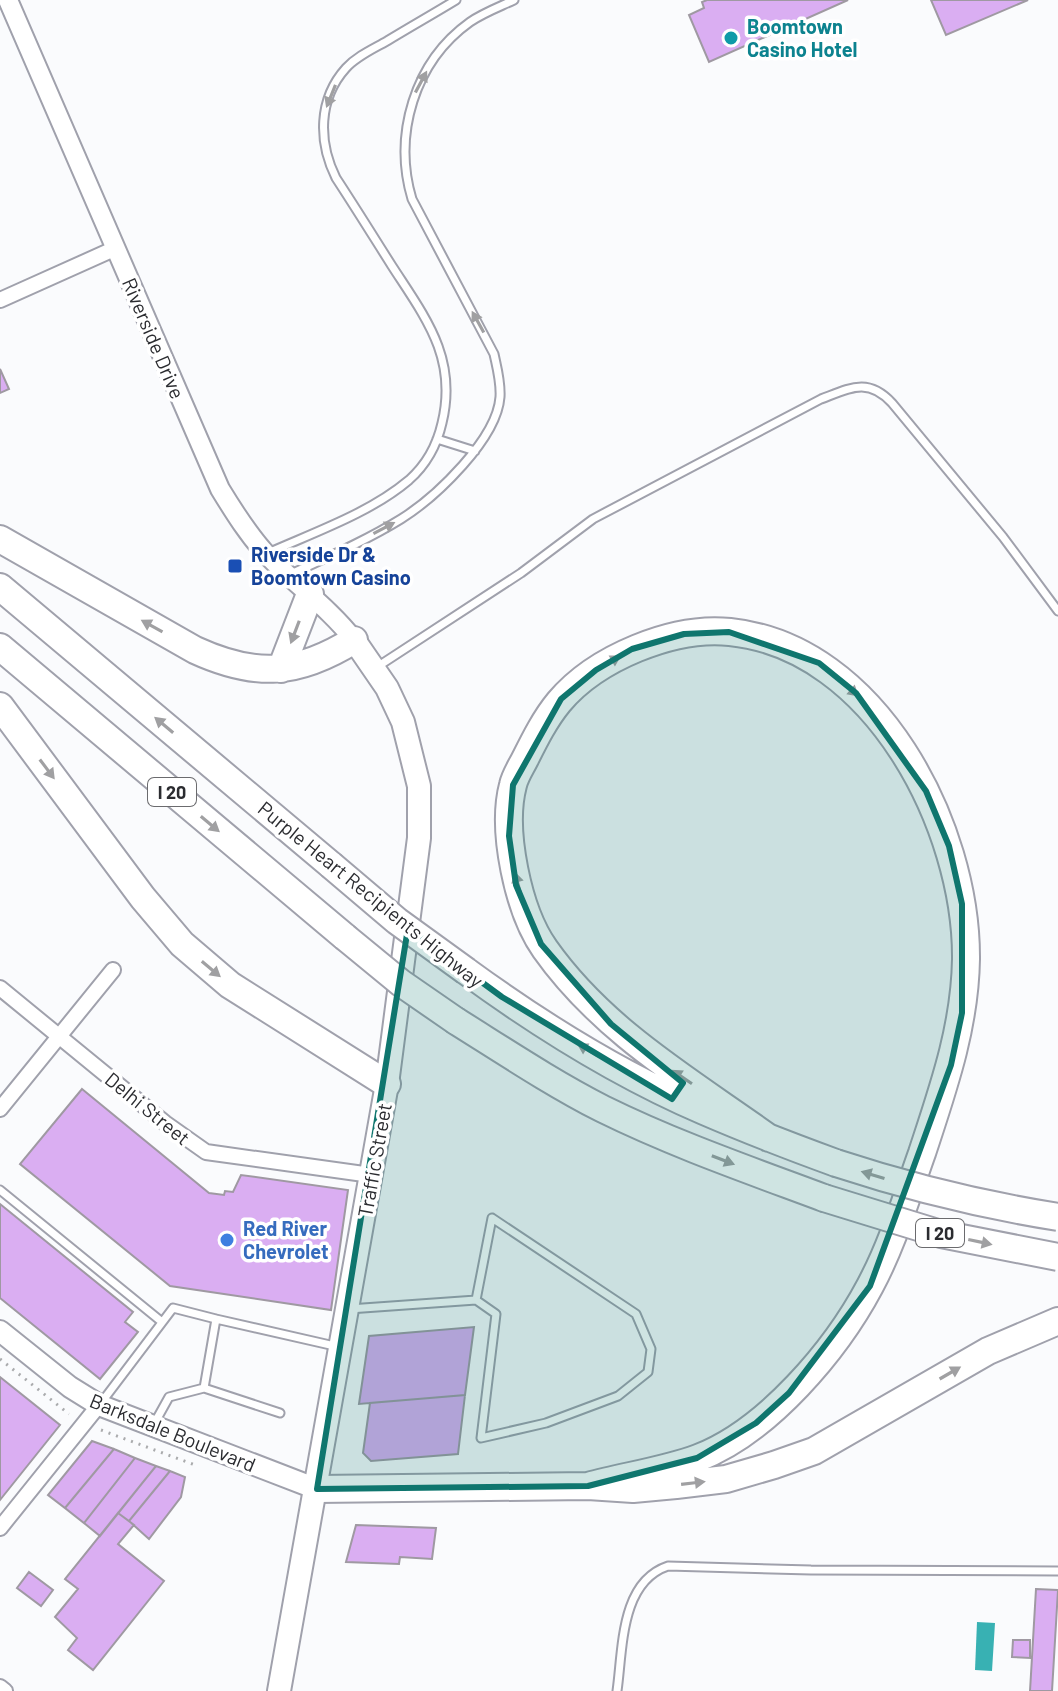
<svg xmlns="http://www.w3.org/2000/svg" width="1058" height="1691" font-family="Barlow,sans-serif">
	<rect width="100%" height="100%" fill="#fafbfd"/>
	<path fill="#38b1b3" d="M977 1622 995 1623 992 1671 975 1670Z"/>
	<path fill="#daaef2" stroke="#9f99a2" stroke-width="2" d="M707 0H848L709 62 689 15 704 8 702 2Z
		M931 0H1028L946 35Z
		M0 369 9 389 0 393Z
		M82 1089 209 1193 224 1195 225 1191 233 1192 241 1175 348 1190 331 1310 170 1286 20 1164Z
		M0 1204 133 1312 125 1322 138 1332 100 1379 0 1298Z
		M474 1327 465 1395 359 1404 369 1336Z
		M0 1377 60 1425 0 1500Z
		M465 1395 458 1454 371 1461 363 1453 370 1403Z
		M92 1441 114 1449 65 1508 48 1495Z
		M114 1449 135 1458 84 1523 65 1508Z
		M135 1458 156 1466 100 1536 84 1523Z
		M156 1466 170 1471 129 1521 118 1513Z
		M170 1471 185 1477 181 1497 149 1539 129 1521Z
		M118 1513 134 1525 118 1544 164 1581 93 1670 68 1650 77 1638 55 1617 78 1589 65 1579Z
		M356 1525 436 1528 432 1559 400 1557 399 1564 346 1562Z
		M29 1572 53 1590 41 1606 17 1588Z
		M1036 1589 1058 1590 1052 1691H1030Z
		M1013 1640H1030V1658L1012 1657Z"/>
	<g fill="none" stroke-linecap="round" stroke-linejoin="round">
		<defs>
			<path id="service" d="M437 439 475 451
				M268 553C315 532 370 513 409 480 427 464 437 445 442 423 458 358 425 317 392 266 373 236 355 207 336 178 318 142 318 99 346 68 357 56 373 49 387 41 410 27 433 14 456 0
				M291 574C328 557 367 540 401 519 436 497 497 439 500 397 501 382 497 368 494 354L412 199C393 135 414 62 470 22 483 13 499 7 514 0
				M377 667 521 573 593 519 821 399C850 388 868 377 892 403L1003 537 1058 611
				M0 1190 162 1322
				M349 1309 476 1300 492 1218 636 1314 651 1349 648 1372 618 1396 546 1423 481 1438 496 1314 476 1300
				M204 1388 280 1413
				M101 1403 173 1308 216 1319
				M154 1424 169 1397 204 1388 216 1319 339 1347
				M617 1691C623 1649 620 1582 668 1566L811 1570 1058 1571"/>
			<path id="minor" d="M0 300 116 248
				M0 988 165 1123 206 1152 371 1175
				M0 1109 113 970
				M0 1528 99 1405
				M0 1687 5 1691"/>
			<path id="tertiary" d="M8 0 220 489C234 512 249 536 268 556 296 585 329 608 354 640"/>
			<path id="secondary" d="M0 1331 70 1387 99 1405 317 1489"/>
			<path id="primary" d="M279 1691 387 1084 419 838V786L403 722 387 688 354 640"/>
			<path id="motorway" d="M0 539 195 650C256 678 298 675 354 640
				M0 587 331 865
				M0 647 345 937
				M281 669 310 594
				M0 706 143 898 182 944 230 985 387 1084
				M466 971C540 1025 620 1075 704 1111 748 1130 792 1147 836 1163
				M456 1021C504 1051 552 1083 603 1109 674 1144 749 1170 824 1198
				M588 1486C624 1476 663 1471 698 1458 768 1431 836 1350 870 1286 893 1243 906 1198 922 1153 943 1089 965 1027 966 959 967 827 876 647 730 632 673 626 596 658 559 702 545 719 535 739 525 759 521 767 515 776 513 785 501 830 518 911 545 949 603 1031 688 1080 769 1138
				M317 1489 588 1486 633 1489 676 1485 726 1479 774 1465 814 1451 988 1351 1058 1321"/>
		</defs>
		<use href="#service" stroke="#a0a1ac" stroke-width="11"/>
		<use href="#minor" stroke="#a0a1ac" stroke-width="18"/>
		<use href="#tertiary" stroke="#a0a1ac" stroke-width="22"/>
		<use href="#secondary" stroke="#a0a1ac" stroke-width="24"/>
		<use href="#primary" stroke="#a0a1ac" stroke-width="26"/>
		<use href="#motorway" stroke="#a0a1ac" stroke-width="30"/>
		<path stroke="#aaabad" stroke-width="3" stroke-dasharray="2 6" stroke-linecap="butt" d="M0 1359 69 1414
			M101 1430 195 1465"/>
		<use href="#service" stroke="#fff" stroke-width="7"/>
		<use href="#minor" stroke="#fff" stroke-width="14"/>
		<use href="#tertiary" stroke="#fff" stroke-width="18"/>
		<use href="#secondary" stroke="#fff" stroke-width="20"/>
		<use href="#primary" stroke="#fff" stroke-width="22"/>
		<use href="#motorway" stroke="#fff" stroke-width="26"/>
		<defs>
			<path id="motorway-bridge" d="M331 865 397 921 466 971
				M345 937 401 983 456 1021
				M836 1163C909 1187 983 1205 1058 1217
				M824 1198 941 1234 1058 1257"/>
		</defs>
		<use href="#motorway-bridge" stroke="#a0a1ac" stroke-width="30" stroke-linecap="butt"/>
		<use href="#motorway-bridge" stroke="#fff" stroke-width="26"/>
	</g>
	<defs><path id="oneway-solid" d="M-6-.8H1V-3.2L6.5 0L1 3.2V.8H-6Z" transform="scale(2)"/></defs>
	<g fill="#a0a0a2">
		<use href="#oneway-solid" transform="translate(421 82) rotate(-62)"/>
		<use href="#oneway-solid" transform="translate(331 96) rotate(112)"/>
		<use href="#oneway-solid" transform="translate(478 322) rotate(-119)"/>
		<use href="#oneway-solid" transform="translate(384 528) rotate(-28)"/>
		<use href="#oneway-solid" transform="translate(152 626) rotate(-151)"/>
		<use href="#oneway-solid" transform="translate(295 632) rotate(111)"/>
		<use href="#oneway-solid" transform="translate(610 662) rotate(-30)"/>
		<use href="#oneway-solid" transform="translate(849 688) rotate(41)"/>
		<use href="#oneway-solid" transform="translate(164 725) rotate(-140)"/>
		<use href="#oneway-solid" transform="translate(47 769) rotate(53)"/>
		<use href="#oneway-solid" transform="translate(210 824) rotate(40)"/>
		<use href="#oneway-solid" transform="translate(518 884) rotate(-105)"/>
		<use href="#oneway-solid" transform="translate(211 969) rotate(40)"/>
		<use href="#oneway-solid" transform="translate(588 1050) rotate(-150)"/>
		<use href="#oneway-solid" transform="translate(682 1077) rotate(-146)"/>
		<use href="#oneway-solid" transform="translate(723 1160) rotate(21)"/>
		<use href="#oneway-solid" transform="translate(873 1175) rotate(-163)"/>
		<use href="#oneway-solid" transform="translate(980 1242) rotate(12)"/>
		<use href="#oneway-solid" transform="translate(950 1373) rotate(-30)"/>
		<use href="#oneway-solid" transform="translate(693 1483) rotate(-7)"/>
	</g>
	<path fill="#0f766e" fill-opacity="0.2" stroke="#0f766e" stroke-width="6" stroke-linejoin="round" d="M729 632 819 663 856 693 926 791 949 846 962 904V1013L951 1065 870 1286 789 1393 756 1423 697 1458 588 1486 317 1489 408 928 502 997 672 1099 683 1083 611 1024 541 944 516 885 509 836 513 785 561 699 596 670 632 649 684 634Z"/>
	<circle fill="#0f9aa8" stroke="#fff" stroke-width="3" cx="731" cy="38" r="8"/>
	<rect fill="#1a4fb4" stroke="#fff" stroke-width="3" x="227" y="558" width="16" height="16" rx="4"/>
	<circle fill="#3f7fe0" stroke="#fff" stroke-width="3" cx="227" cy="1240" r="8"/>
	<g text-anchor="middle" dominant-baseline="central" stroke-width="7" stroke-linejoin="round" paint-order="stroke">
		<g fill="#fff" stroke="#6b6b6e" stroke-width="2">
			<rect x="148" y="778" width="48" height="28" rx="6"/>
			<rect x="916" y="1219" width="48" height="28" rx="6"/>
		</g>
		<g font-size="18" font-weight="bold" fill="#2b2c30">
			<text x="172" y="792">I 20</text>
			<text x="940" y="1233">I 20</text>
		</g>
		<g font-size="20" font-weight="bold" fill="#0d838f" stroke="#fff" text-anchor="start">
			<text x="747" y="26">Boomtown<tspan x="747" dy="23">Casino Hotel</tspan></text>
		</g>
		<g font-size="20" fill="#2b2c30" stroke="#fff">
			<text transform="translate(154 338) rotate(67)">Riverside Drive</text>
			<text transform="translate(371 894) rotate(39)">Purple Heart Recipients Highway</text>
			<text transform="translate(148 1108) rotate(39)">Delhi Street</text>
			<text transform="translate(374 1160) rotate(-80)">Traffic Street</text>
			<text transform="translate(173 1432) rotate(22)">Barksdale Boulevard</text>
		</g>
		<g font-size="20" font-weight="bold" fill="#164399" stroke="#fff" text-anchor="start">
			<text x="251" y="554">Riverside Dr &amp;<tspan x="251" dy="23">Boomtown Casino</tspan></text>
		</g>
		<g font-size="20" font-weight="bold" fill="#366cbe" stroke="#fff" text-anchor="start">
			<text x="243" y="1228">Red River<tspan x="243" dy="23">Chevrolet</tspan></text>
		</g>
	</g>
</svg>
